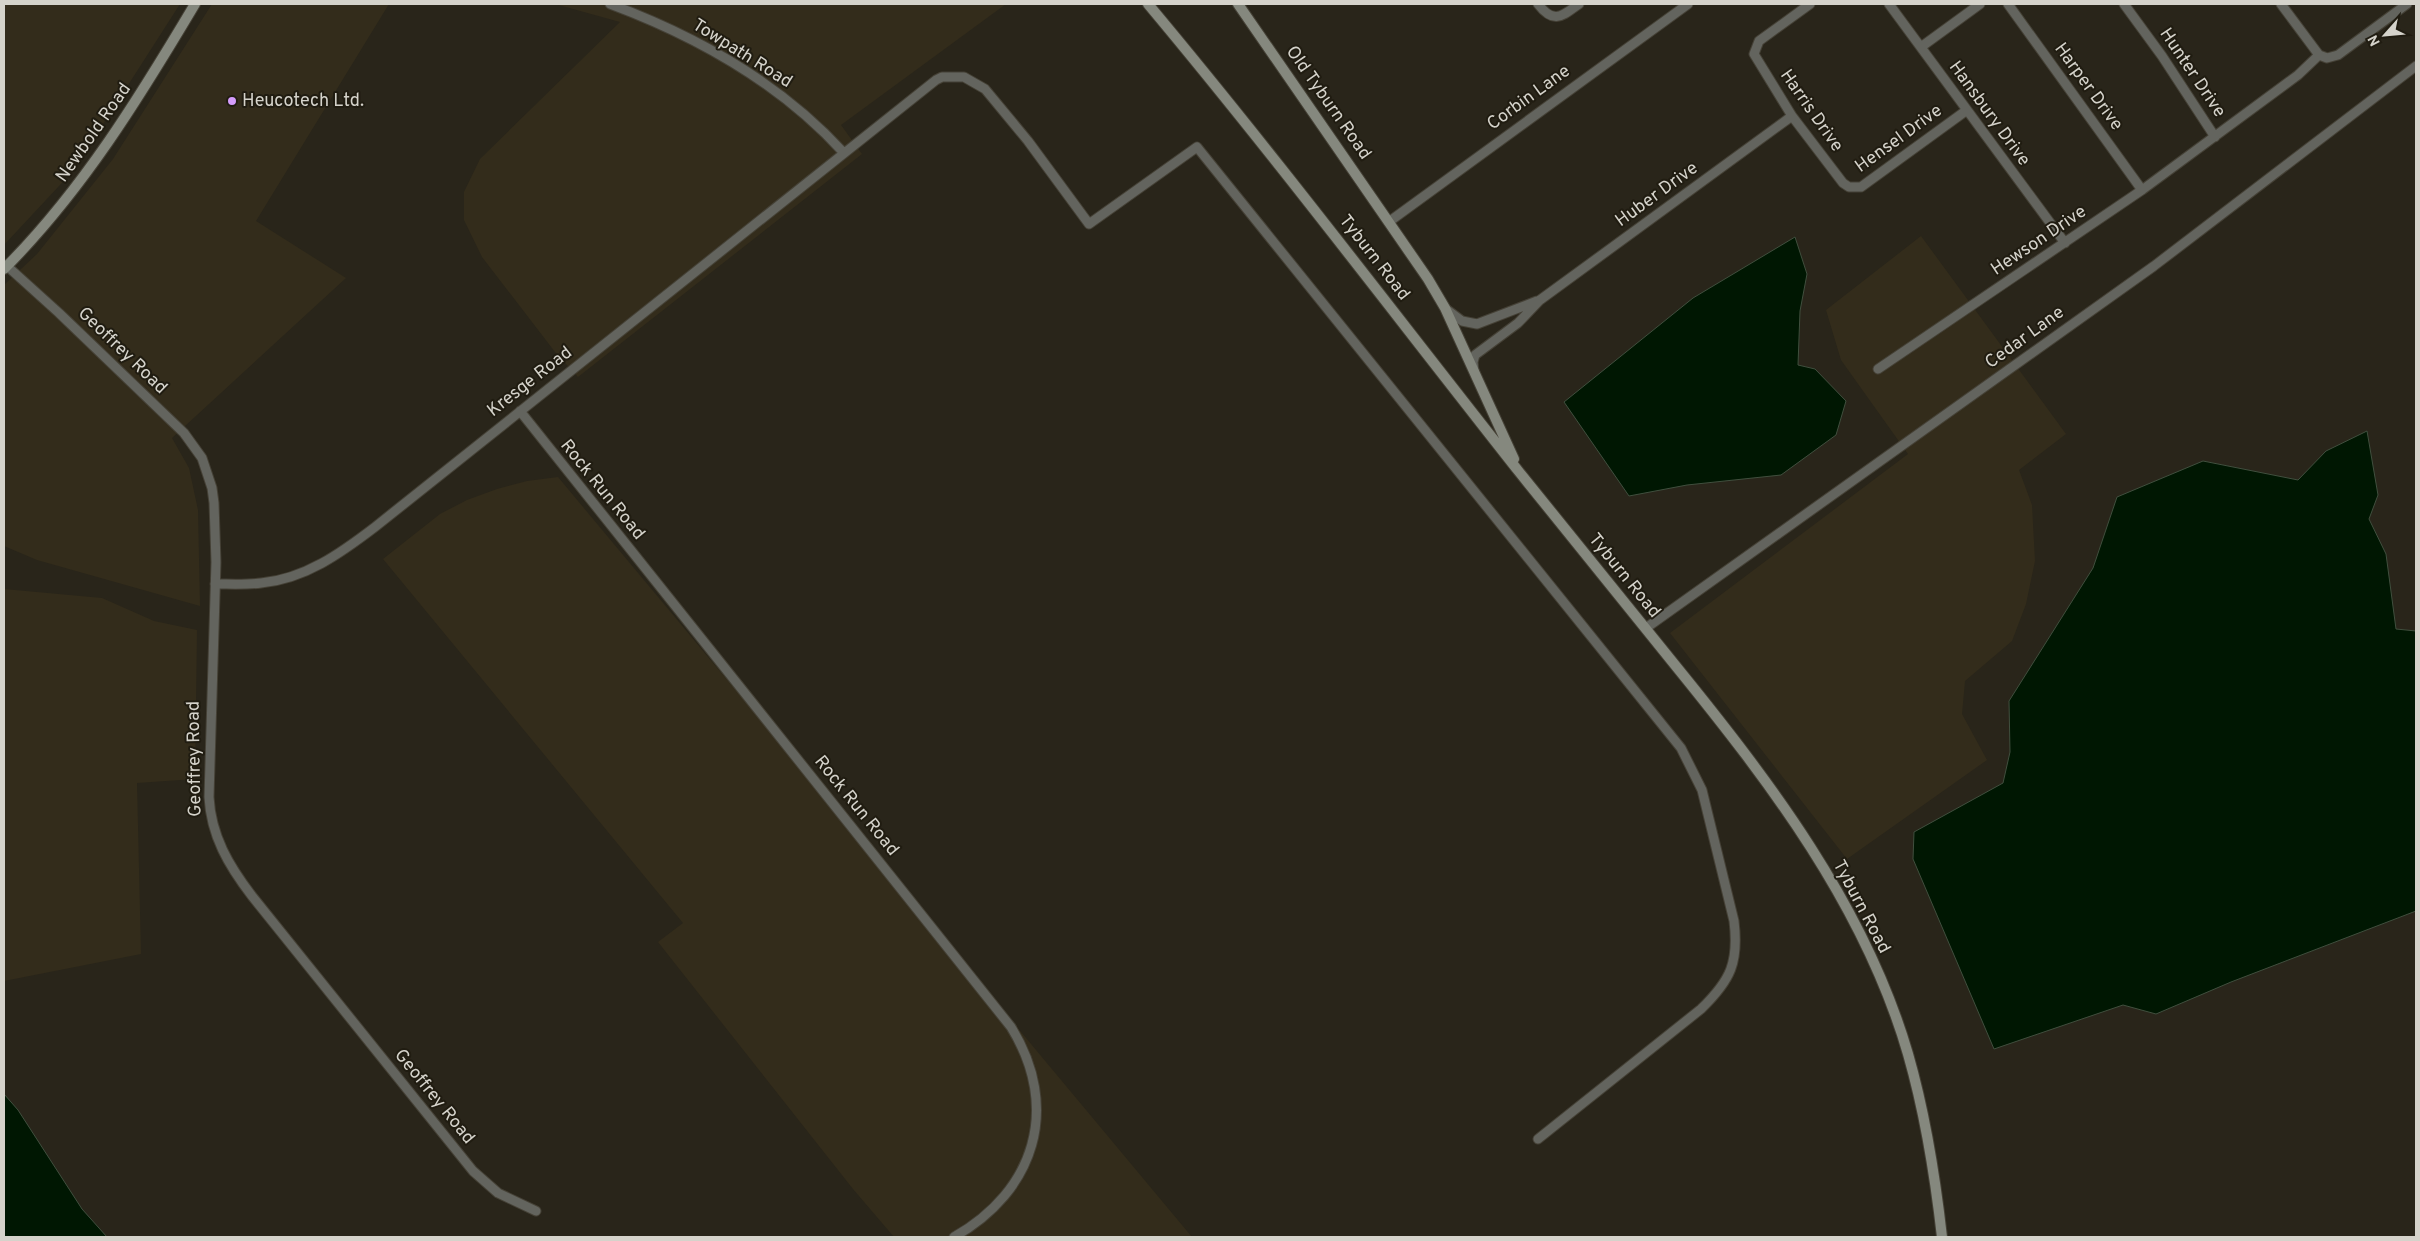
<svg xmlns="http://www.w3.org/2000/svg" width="2420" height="1241" font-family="Overpass,sans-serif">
	<rect width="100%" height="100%" fill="#29251a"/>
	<path fill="#332c1b" d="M4 4H180L73 171 4 245Z
		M212 4H389L256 221 346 278 172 438 189 468 198 510 200 606 37 560 4 546V285L37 254 113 159Z
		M555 4H1006L841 125 862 154 578 377 555 352 482 257 464 220V192L480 159 620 22Z
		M1921 236 2066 434 2019 470 2032 505 2035 561 2026 604 2012 641 1965 681 1962 714 1987 760 1847 859 1670 633 1908 454 1841 360 1826 310Z
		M558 477 1192 1237H894L853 1189 658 942 683 923 383 559 440 514 467 500 497 489 527 481Z
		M4 589 102 598 154 621 197 630 195 779 137 783 141 954 4 981Z"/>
	<path fill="#001702" stroke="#404f3e" d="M1795 237 1807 274 1800 311 1798 365 1815 369 1846 401 1836 435 1781 475 1687 485 1629 496 1564 402 1693 298Z
		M2367 431 2378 495 2369 519 2386 554 2396 629 2416 631V911L2231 982 2156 1014 2123 1005 1994 1049 1913 859 1914 832 2003 783 2010 752 2009 701 2093 568 2117 497 2203 461 2298 480 2326 451Z
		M4 1094 18 1110 82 1209 107 1237H4Z"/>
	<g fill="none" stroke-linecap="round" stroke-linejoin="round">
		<defs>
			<path id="minor" d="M610 4C696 36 781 84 843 152
				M1538 4C1554 25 1562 16 1579 4
				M1810 4 1759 41 1754 54 1792 116 1843 183 1849 187H1861L1967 110
				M1889 4 2065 243
				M2008 4 2142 190
				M2124 4 2162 56 2215 137
				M2281 4 2319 55
				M1921 47 1980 4
				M2319 55 2327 58 2338 55 2407 4
				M1390 221 1688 4
				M7 266 59 313 184 433 202 458 212 488 214 503 216 562 209 797C211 836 229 866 252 896L473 1171 498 1193 536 1211
				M1446 309 1462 321 1477 324 1537 301
				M1878 369 2142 190 2298 75 2319 55
				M1474 371 1473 362 1475 355 1518 323 1540 300 1792 116
				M520 411 1011 1027C1061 1108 1035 1191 954 1237
				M215 584C230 584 246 585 261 583 305 579 341 553 375 527L936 80 942 77H964L985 89 1028 141 1089 224 1197 147 1681 748 1702 790 1734 921C1739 962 1731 980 1701 1009L1538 1139
				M1646 628 2154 266 2416 66"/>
			<path id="secondary" d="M1148 4C1276 157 1396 316 1520 473 1571 537 1623 601 1675 665 1770 782 1865 906 1908 1054 1925 1113 1935 1175 1942 1237
				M1238 4 1428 279 1445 308 1514 459
				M4 269C82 191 139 98 195 4"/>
		</defs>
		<use href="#minor" stroke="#454136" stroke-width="11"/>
		<use href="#secondary" stroke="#454136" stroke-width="12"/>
		<use href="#minor" stroke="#63645e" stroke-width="9"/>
		<use href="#secondary" stroke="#85887e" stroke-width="10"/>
	</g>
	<circle fill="#d49cfb" stroke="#201c11" stroke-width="2" cx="232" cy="101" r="5"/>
	<g text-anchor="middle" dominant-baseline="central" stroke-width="4" stroke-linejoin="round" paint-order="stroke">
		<g font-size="18" fill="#d5d3cb" stroke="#201c11">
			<text transform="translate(742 54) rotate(32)">Towpath Road</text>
			<text transform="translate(2192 73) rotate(56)">Hunter Drive</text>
			<text transform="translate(2088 87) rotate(54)">Harper Drive</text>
			<text transform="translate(1529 98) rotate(-36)">Corbin Lane</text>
			<text transform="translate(1328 103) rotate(55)">Old Tyburn Road</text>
			<text transform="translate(1811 111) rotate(55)">Harris Drive</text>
			<text transform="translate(1989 114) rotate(54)">Hansbury Drive</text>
			<text transform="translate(94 133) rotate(-55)">Newbold Road</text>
			<text transform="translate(1899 139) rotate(-36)">Hensel Drive</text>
			<text transform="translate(1657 195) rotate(-36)">Huber Drive</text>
			<text transform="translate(2039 241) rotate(-34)">Hewson Drive</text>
			<text transform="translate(1374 258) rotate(52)">Tyburn Road</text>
			<text transform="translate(2025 338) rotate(-36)">Cedar Lane</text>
			<text transform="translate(122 351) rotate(44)">Geoffrey Road</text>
			<text transform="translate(530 382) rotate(-38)">Kresge Road</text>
			<text transform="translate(602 490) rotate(51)">Rock Run Road</text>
			<text transform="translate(1624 576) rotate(51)">Tyburn Road</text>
			<text transform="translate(195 759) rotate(-91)">Geoffrey Road</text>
			<text transform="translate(856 806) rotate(51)">Rock Run Road</text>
			<text transform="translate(1861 907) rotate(62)">Tyburn Road</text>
			<text transform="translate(434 1097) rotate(51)">Geoffrey Road</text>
		</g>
		<g font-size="18" fill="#d5d3cb" stroke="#201c11" text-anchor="start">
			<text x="242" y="101">Heucotech Ltd.</text>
		</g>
	</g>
	<rect width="2420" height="1241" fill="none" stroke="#d5d3cb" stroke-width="10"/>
	<g transform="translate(2385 35) rotate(243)" stroke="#201c11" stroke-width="4" paint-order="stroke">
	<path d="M0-4L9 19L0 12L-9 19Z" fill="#d5d3cb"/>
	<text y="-8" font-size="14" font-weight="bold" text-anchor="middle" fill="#d5d3cb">N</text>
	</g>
</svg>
